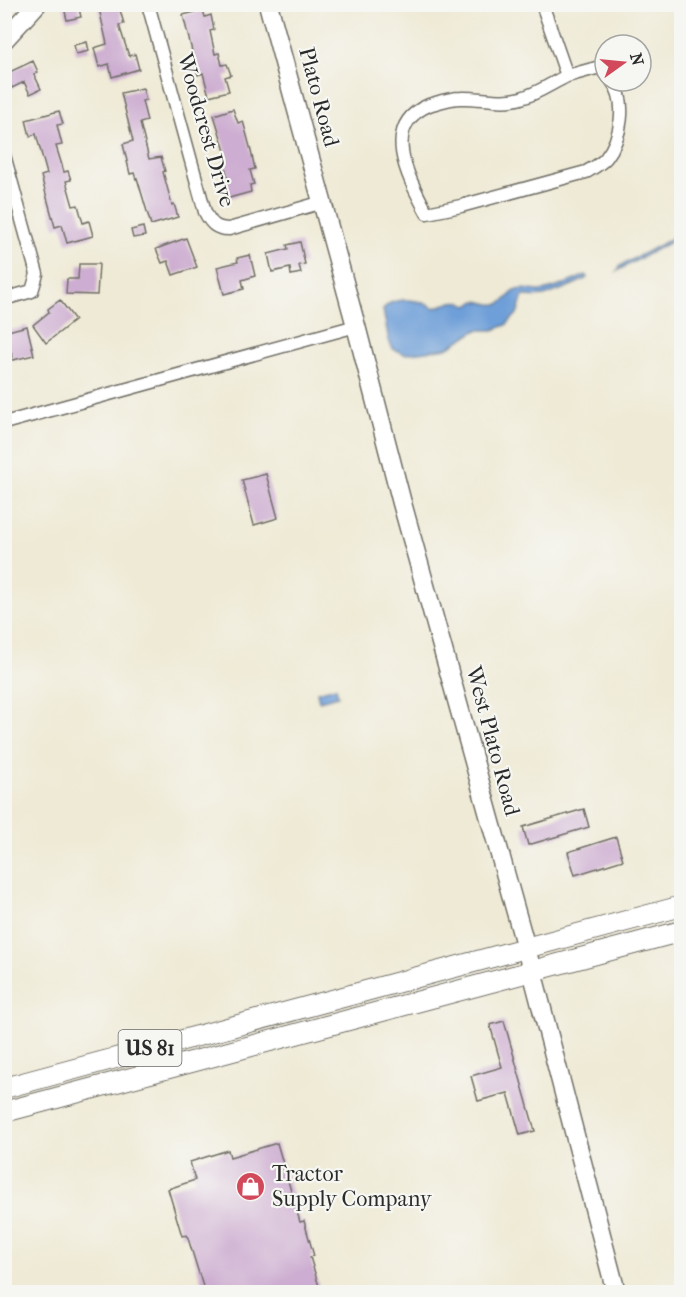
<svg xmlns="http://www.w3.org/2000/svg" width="686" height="1297" font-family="'IM FELL French Canon',serif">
	<rect width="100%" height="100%" fill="#f6f6f2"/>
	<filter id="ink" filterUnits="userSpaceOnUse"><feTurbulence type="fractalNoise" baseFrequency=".0167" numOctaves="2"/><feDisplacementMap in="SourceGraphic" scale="12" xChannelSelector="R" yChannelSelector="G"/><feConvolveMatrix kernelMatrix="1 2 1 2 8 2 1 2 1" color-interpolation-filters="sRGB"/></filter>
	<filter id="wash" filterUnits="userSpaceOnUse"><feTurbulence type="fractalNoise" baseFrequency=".008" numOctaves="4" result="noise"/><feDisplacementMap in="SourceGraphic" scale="24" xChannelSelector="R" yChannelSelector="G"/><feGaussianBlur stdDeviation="1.35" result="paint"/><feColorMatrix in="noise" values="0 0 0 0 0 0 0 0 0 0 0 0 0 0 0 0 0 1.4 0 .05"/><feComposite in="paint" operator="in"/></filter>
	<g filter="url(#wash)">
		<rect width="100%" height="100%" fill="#efead5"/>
		<path fill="#6e9fd8" stroke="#4c6582" stroke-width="1.5" d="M681 224V228L674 240 617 271 620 266 671 239Z
			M586 275 587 278C575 285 560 290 547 295 539 298 530 296 523 296L517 314 506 325 493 330H477L447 348 405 354 393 349 389 341 383 310C392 295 422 299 434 308 446 305 457 296 468 306 471 305 473 302 476 301 478 300 490 306 498 304 507 302 509 293 517 290 526 287 533 292 541 291 557 289 571 281 586 275Z
			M336 687 338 696 319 701 317 692Z"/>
		<g id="blocks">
			<path fill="#cdadd1" d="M78 4 81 17 67 20 64 7Z
				M98 4H116L117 11 120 10 124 24 119 25 129 56 135 54 139 69 112 77 109 64 99 67 94 48 107 44Z
				M203 10 205 17 211 15 214 30 210 31 215 54 219 53 222 65 227 64 231 75 225 77 229 91 209 96 203 73 198 75 183 15Z
				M87 42 89 51 76 54 74 45Z
				M33 61 38 72 34 74 41 89 30 94 24 82 12 88 5 74Z
				M143 88 146 100 142 101 147 121 140 123 149 159 161 157 165 171 163 172 172 205 174 204 178 217 151 225 137 178 136 179 134 173 130 174 123 144 133 141 121 93Z
				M233 109 238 123 243 121 250 147 255 169 250 170 254 184 250 185 251 192 229 198 225 184 229 183 224 162 228 161 214 115Z
				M59 111 63 124 57 125 62 145 56 146 64 172 68 171 71 180 66 181 73 206 78 205 83 223 89 221 93 236 67 243 62 225 55 227 41 176 47 174 36 134 30 136 26 120Z
				M143 227 145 236 133 238 131 230Z
				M186 238 197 267 173 275 168 261 162 263 156 249Z
				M300 242 305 264 299 265 301 273 291 275 290 268 272 272 268 254 288 249 287 245Z
				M250 255 255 276 242 280 244 289 224 294 217 267 238 262 237 258Z
				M79 264H99L97 295 66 294 67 279H78Z
				M60 300 75 320 46 343 33 325 49 312 48 309Z
				M27 326 34 355 13 360 11 352 4 354V332Z
				M266 474 278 518 254 525 242 480Z
				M584 809 589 827 528 845 523 827Z
				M616 837 623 860 575 875 568 852Z
				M504 1021 535 1131 520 1135 508 1093 478 1101 471 1076 502 1067 490 1025Z
				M277 1143 300 1222 304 1221 314 1256 310 1257 321 1293H205L187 1235 182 1236 168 1189 195 1180 190 1162 228 1150 230 1157Z"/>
		</g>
	</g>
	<g filter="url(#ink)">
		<use href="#blocks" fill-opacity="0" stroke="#706e66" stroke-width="1.5"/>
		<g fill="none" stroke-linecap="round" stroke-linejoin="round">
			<defs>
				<path id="street" d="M148 4 205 212C211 224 216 229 229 229L323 202
					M542 4 567 76 600 67 605 73
					M567 76C552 83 537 94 521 98 501 104 480 97 461 98 450 98 439 102 429 105 379 126 409 179 427 213L461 206 586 172C593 168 601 164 606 158 621 139 628 101 612 81
					M4 155 37 274 32 291 4 299
					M4 423 356 326"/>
				<path id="secondary" d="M268 4 356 326 402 503 526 948 616 1292
					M4 40 37 4"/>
				<path id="primary" d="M4 1088 682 906
					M4 1112 682 931"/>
			</defs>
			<use href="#street" stroke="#706e66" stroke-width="15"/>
			<use href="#secondary" stroke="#706e66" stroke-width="21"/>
			<use href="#primary" stroke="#706e66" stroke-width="22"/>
			<use href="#street" stroke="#fff" stroke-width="12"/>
			<use href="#secondary" stroke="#fff" stroke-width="18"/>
			<use href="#primary" stroke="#fff" stroke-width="20"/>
		</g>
	</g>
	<defs>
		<symbol id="shop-disc" viewBox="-11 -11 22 22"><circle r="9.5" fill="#d1495b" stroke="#f6f6f2"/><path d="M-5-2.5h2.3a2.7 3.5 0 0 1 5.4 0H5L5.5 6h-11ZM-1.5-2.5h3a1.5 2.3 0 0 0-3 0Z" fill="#fff"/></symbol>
	</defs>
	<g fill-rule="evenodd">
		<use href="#shop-disc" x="234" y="1170" width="33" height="33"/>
	</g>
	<g text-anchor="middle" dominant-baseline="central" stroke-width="4.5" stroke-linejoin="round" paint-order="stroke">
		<rect fill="#f6f6f2" stroke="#686867" stroke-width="1.5" x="118.5" y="1030" width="63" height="36" rx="4.5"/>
		<g font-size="21" font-weight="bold" fill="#2b2b2b">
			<text x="150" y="1048">US 81</text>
		</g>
		<g font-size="22" fill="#2b2b2b" stroke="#f6f6f2">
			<text transform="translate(319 97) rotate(75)">Plato Road</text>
			<text transform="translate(206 130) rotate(74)">Woodcrest Drive</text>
			<text transform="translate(493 741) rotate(75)">West Plato Road</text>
		</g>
		<g font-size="22" fill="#2b2b2b" stroke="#f6f6f2" text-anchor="start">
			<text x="272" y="1174">Tractor<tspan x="272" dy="25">Supply Company</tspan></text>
		</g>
	</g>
	<rect width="686" height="1297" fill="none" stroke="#f6f6f2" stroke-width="24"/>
	<g transform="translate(623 63) rotate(75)"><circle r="28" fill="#f6f6f2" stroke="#a5a5a2" stroke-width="1.5"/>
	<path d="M0-4.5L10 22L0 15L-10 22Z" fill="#d1495b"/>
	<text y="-9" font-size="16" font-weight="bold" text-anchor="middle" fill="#2b2b2b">N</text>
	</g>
</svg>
